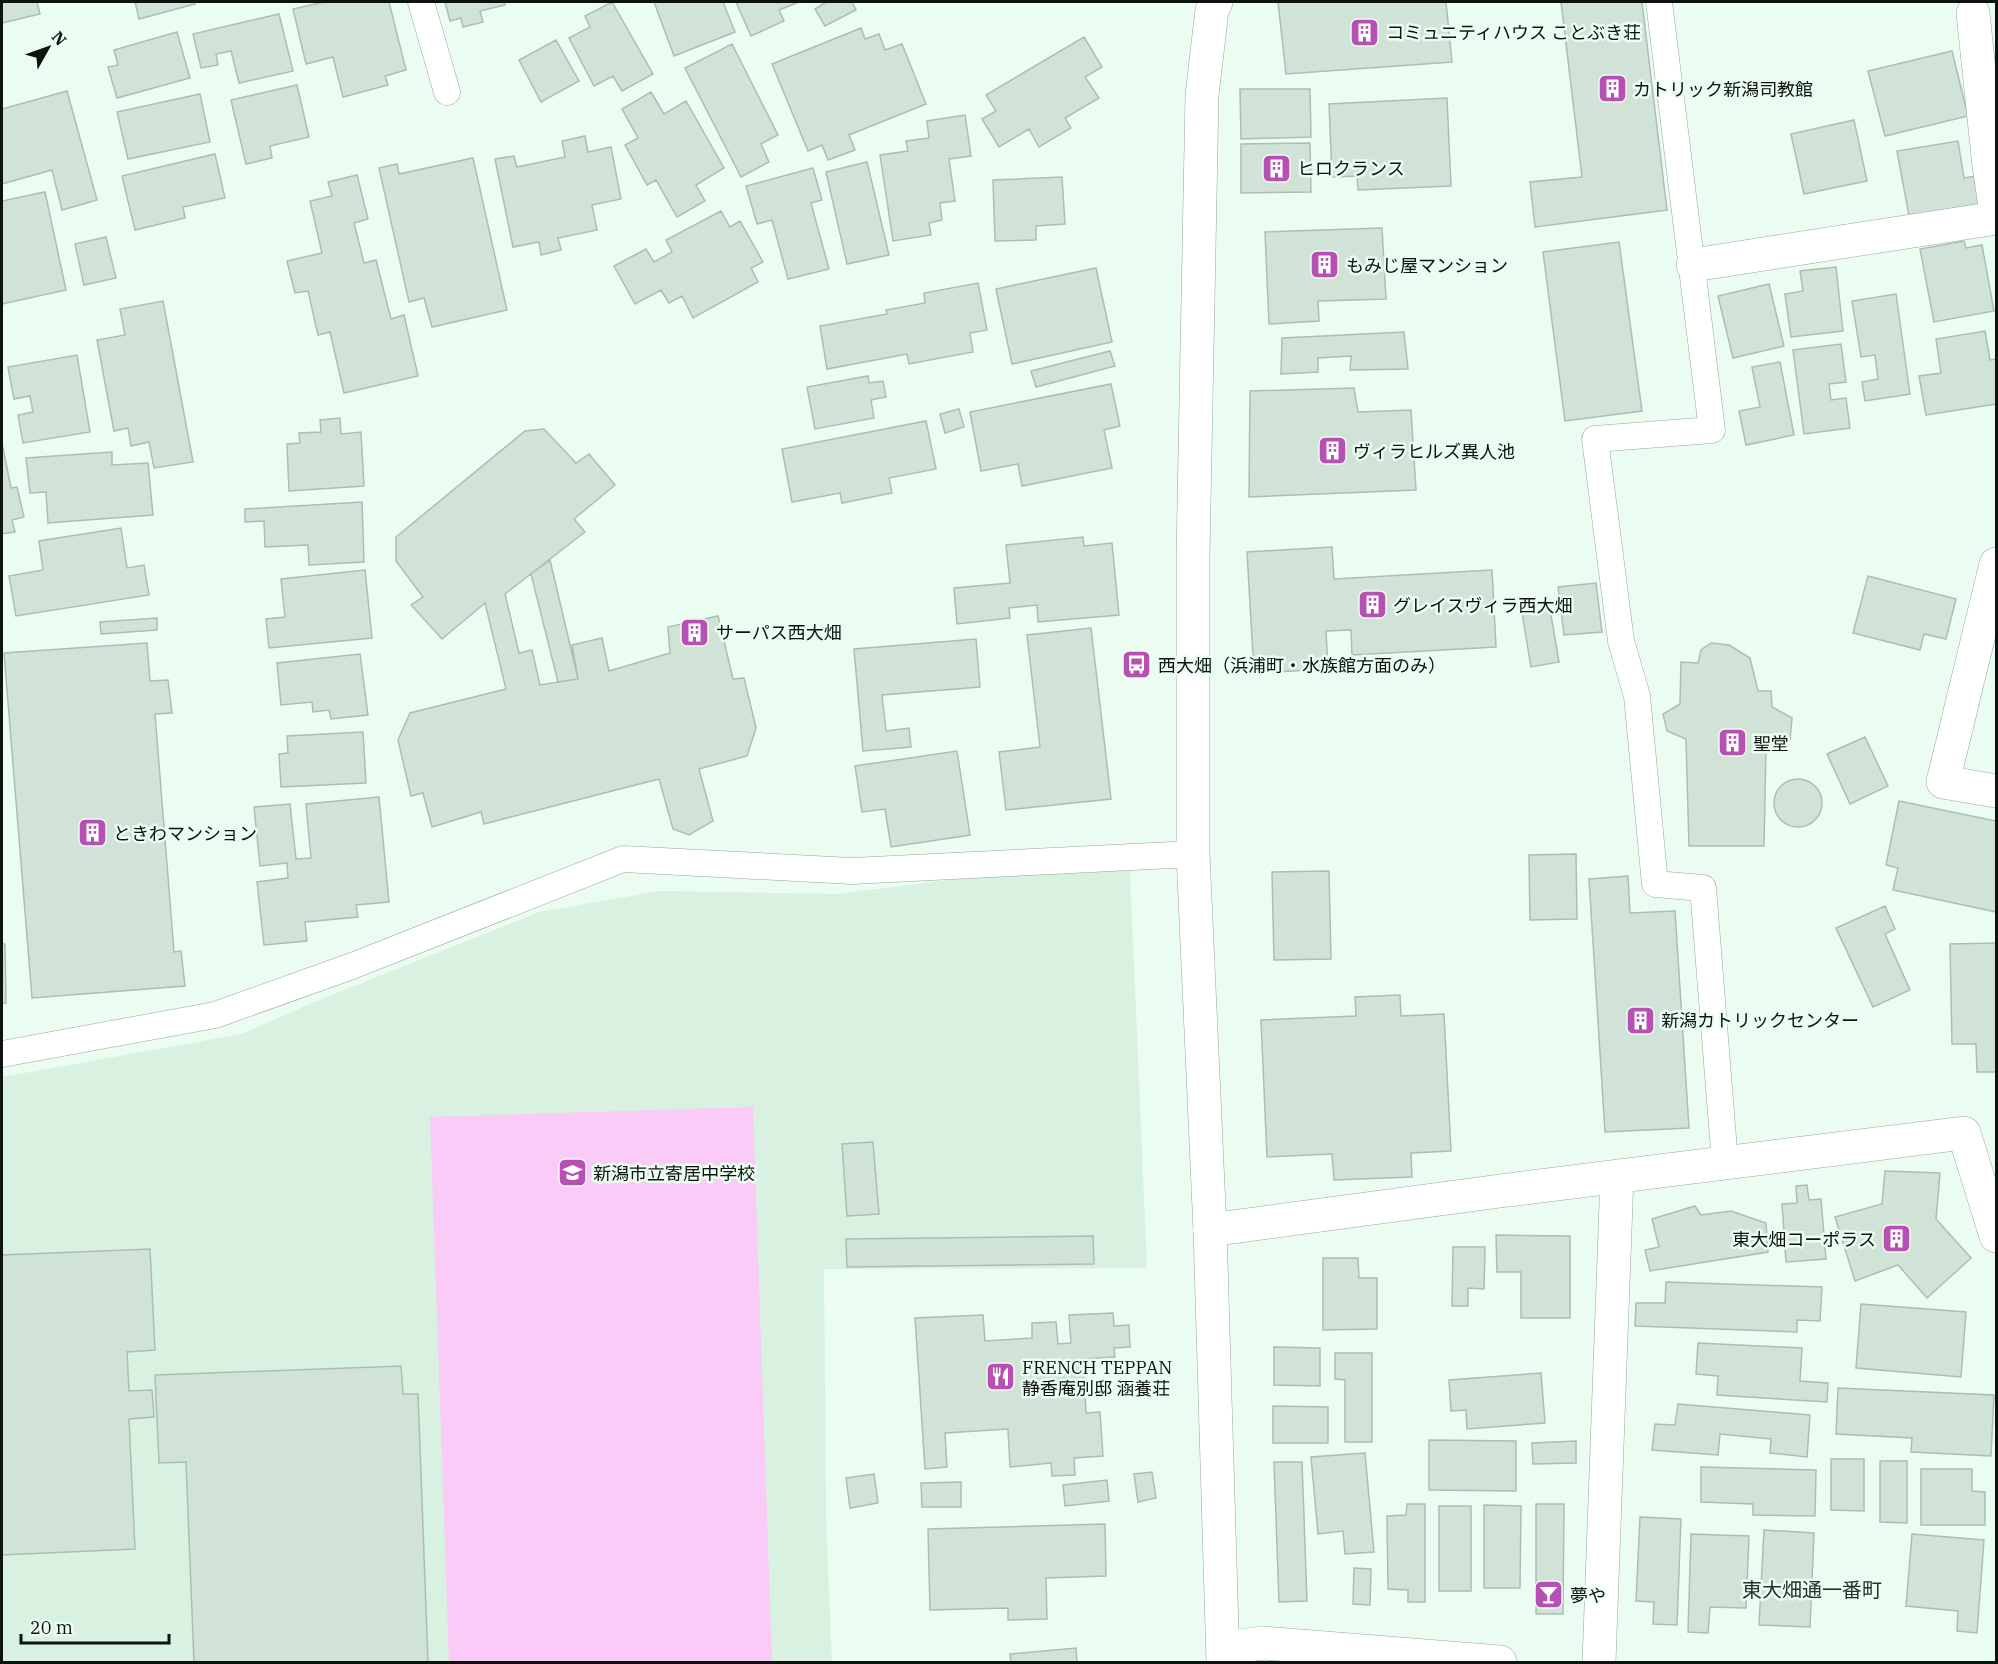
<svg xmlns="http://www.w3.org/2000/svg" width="1998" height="1664" font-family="'IBM Plex Serif','Noto Sans JP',serif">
	<rect width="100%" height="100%" fill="#eafdf0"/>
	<path fill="#d8f1e1" d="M1110 860 1130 872 1147 1268 824 1269 826 1516 832 1662H2V1077L242 1034 312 1003 539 912 660 891 837 894Z"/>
	<path fill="#fbcbf7" d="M753 1107 772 1662H449L430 1117Z"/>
	<path fill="#d0e3d6" stroke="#acbeb2" stroke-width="1.5" d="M2 2H37L40 14 2 23Z
		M135 2H194L195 4 139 19Z
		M324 2H389L406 70 385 76 388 85 343 97 333 57 306 64 293 9Z
		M445 2H504L505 5 480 11 483 22 463 27 461 18 450 21Z
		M612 2 653 74 622 91 613 76 594 86 569 38 590 27 585 16Z
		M654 2H723L735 32 674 56Z
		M736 2H799L779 10 784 21 751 36Z
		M826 2H852L856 10 825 26 815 9Z
		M1278 2H1446L1452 62 1286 74Z
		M1561 2H1642L1667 210 1535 227 1530 182 1582 177Z
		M279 14 293 71 239 83 231 51 216 54 218 65 201 68 193 34Z
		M861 28 865 39 879 34 885 50 902 44 926 104 849 135 855 150 828 160 822 145 808 151 772 64Z
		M177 32 190 78 117 98 108 67 118 65 114 50Z
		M1084 37 1102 67 1085 77 1099 98 1065 118 1071 128 1039 147 1029 129 999 147 982 119 996 111 986 95Z
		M556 40 579 81 541 102 519 60Z
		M732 44 778 135 761 144 769 162 741 177 685 68Z
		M1952 51 1968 116 1885 136 1868 71Z
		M297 85 309 137 270 146 272 158 246 164 231 100Z
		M1240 89H1310L1311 137 1241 139Z
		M67 91 97 200 62 210 52 170 2 184V109Z
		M651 92 664 114 686 101 724 168 696 185 705 201 677 217 656 180 647 185 625 145 638 138 622 109Z
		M200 94 210 142 128 159 117 112Z
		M1447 98 1451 186 1358 190 1357 176 1332 177 1329 104Z
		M965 115 971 156 949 159 955 201 940 203 942 220 929 223 931 235 893 241 880 155 908 151 906 141 929 138 927 121Z
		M1854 120 1867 181 1804 194 1791 134Z
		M585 136 588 152 611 147 621 199 592 205 597 230 558 238 561 250 541 255 539 242 513 247 495 159 514 156 517 167 565 157 562 141Z
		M1958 141 1964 178 1976 176 1980 204 1909 216 1897 151Z
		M1310 143 1311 192 1241 193V144Z
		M215 154 225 198 183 207 185 218 135 230 122 176Z
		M473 158 507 310 432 327 424 298 409 302 379 168 397 164 399 174Z
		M867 162 889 255 847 264 826 172Z
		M813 168 822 200 811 203 829 269 788 279 772 220 757 224 746 186Z
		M357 175 368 219 354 223 364 263 376 260 391 319 404 315 418 376 344 393 330 332 318 335 308 291 295 293 287 261 322 253 310 201 332 196 328 182Z
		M1062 177 1065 224 1036 226V240L995 241 993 180Z
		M45 192 66 290 2 304V201Z
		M721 211 730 227 740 221 763 262 751 268 758 282 693 318 682 296 669 303 661 290 635 304 614 266 646 249 654 262 672 252 666 240Z
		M1382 228 1386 299 1318 301 1319 321 1269 324 1265 232Z
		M106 237 116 278 84 285 75 244Z
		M1964 241 1966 248 1982 245 1994 311 1934 322 1920 249Z
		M1619 242 1642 411 1565 421 1543 252Z
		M1836 267 1843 331 1791 337 1785 294 1803 291 1800 271Z
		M1096 268 1112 342 1012 364 996 289Z
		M978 283 987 330 970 333 973 352 909 364 907 354 827 369 820 326 887 314 886 310 925 303 924 293Z
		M1769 284 1784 346 1733 358 1718 296Z
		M1896 294 1910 394 1865 401 1862 382 1878 379 1875 355 1861 357 1852 301Z
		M163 301 193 462 154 468 149 442 131 446 128 428 114 431 97 340 125 335 120 309Z
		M1985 331 1990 360 1996 359V404L1926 415 1919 376 1941 373 1936 339Z
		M1404 332 1408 369 1350 370 1351 356 1318 358V372L1281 374 1282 338Z
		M1841 344 1846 382 1829 384 1831 400 1846 398 1850 428 1804 434 1793 350Z
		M1110 351 1115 366 1036 387 1031 371Z
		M77 355 90 432 23 443 18 415 33 412 30 396 14 399 8 367Z
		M1780 362 1794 435 1746 445 1739 411 1760 407 1752 367Z
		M868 376 869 383 883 381 886 397 871 400 874 418 815 429 807 387Z
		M1111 384 1120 426 1104 430 1112 468 1022 486 1018 464 981 471 970 412Z
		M1354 388 1358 412 1411 410 1416 490 1249 497 1250 391Z
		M959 409 964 427 945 433 940 414Z
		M340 418 341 434 361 432 364 486 289 491 287 444 300 443 299 433 321 432 320 420Z
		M926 421 936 469 889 478 892 493 842 503 840 493 792 502 782 449Z
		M544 429 576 463 589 454 615 485 574 519 585 532 505 594 519 653 532 650 540 685 578 679 572 645 602 638 609 671 670 653 668 627 718 616 733 679 744 678 756 728 747 756 699 769 713 821 689 835 673 829 659 779 484 824 481 812 432 827 423 793 411 796 398 740 410 713 506 689 485 603 442 639 411 605 423 597 396 561V537L525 431Z
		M2 443 11 488 17 487 24 517 12 520 15 532 2 534Z
		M112 452V465L148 463 153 515 48 523 46 492 30 493 26 458Z
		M362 502 364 562 309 565 308 545 265 547 264 521 245 522V509Z
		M121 528 127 568 144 565 149 595 16 616 9 576 43 570 39 541Z
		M1083 537 1084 546 1112 543 1119 615 1038 622 1037 605 1009 608 1010 618 957 624 954 588 1010 583 1006 545Z
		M1332 547 1334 579 1492 570 1496 647 1352 655 1351 630 1326 631 1328 669 1254 673 1247 552Z
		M550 560 578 679 558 682 531 574Z
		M365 570 372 638 269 648 266 619 285 617 281 579Z
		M1868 576 1956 599 1946 639 1924 634 1920 650 1853 633Z
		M1596 583 1602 632 1564 635 1558 587Z
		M1550 609 1559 662 1531 667 1522 613Z
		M157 618V630L101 634 100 622Z
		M1091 628 1111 799 1006 810 999 752 1040 747 1027 635Z
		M976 639 980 687 882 695 886 731 909 728 911 747 863 751 854 649Z
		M147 643 150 681 168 680 172 713 155 714 174 952 181 951 185 986 32 998 4 653Z
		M1711 643 1729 645 1750 658 1758 691H1771L1772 707 1792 718 1790 740 1766 746 1764 846H1689L1686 739 1667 731 1663 714 1680 704 1681 662 1698 663 1701 650Z
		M360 654 368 715 331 719 329 710 313 712 312 702 281 705 277 663Z
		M363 732 366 783 281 787 279 754 288 753 287 736Z
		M1865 737 1888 786 1850 804 1827 754Z
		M957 751 970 835 891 847 885 809 862 812 855 766Z
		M1774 803a24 24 0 1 1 48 0a24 24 0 1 1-48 0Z
		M379 797 389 902 356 905 358 917 305 922 307 941 264 945 257 882 288 878 287 863 260 866 254 807 290 804 296 859 311 858 306 804Z
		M1899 801 1996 821V912L1893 890 1898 868 1886 865Z
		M1576 854 1577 919 1530 920 1529 855Z
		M1329 871 1331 959 1274 960 1272 872Z
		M1628 876 1630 913 1675 911 1689 1128 1605 1132 1589 879Z
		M1885 906 1895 929 1885 934 1910 990 1873 1007 1836 928Z
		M1996 943V1072H1977L1976 1044H1952L1950 944Z
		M2 944H5L6 1003H2Z
		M1400 995 1401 1016 1444 1014 1451 1151 1411 1153 1412 1177 1334 1180 1332 1154 1267 1157 1261 1020 1356 1016 1355 997Z
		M873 1142 879 1214 847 1216 842 1144Z
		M1885 1171 1940 1173 1936 1219 1971 1258 1927 1298 1898 1265 1855 1281 1835 1217 1882 1204Z
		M1807 1185 1809 1200 1821 1199 1826 1259 1786 1262 1782 1204 1797 1203 1796 1186Z
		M1695 1206 1701 1215 1731 1211 1766 1223 1768 1252 1650 1271 1645 1250 1659 1247 1652 1219Z
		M1496 1235 1570 1236V1318H1521V1272H1497Z
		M1093 1236 1094 1264 847 1267 846 1239Z
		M1453 1247H1485L1484 1289 1468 1288V1306H1452Z
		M150 1249 155 1350 127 1352 129 1391 152 1390 154 1417 129 1419 135 1549 2 1555V1255Z
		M1323 1258H1358L1359 1278H1377V1329L1323 1330Z
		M1666 1282 1822 1287 1820 1321 1797 1320V1332L1635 1326 1636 1303H1665Z
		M1861 1304 1966 1312 1961 1377 1856 1368Z
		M1113 1313 1114 1326 1129 1325 1130 1347 1114 1348 1115 1357 1083 1359 1086 1413 1100 1412 1103 1456 1074 1458 1075 1475 1052 1476 1051 1463 1010 1467 1008 1429 945 1433 947 1467 925 1469 915 1318 983 1315 985 1341 1032 1338V1323L1056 1322 1058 1344 1071 1343 1069 1315Z
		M1698 1343 1802 1348 1800 1381 1828 1383 1827 1402 1717 1395 1718 1376 1696 1374Z
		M1274 1347 1320 1348V1386L1274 1385Z
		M1335 1353H1372V1442H1345V1380L1335 1379Z
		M401 1366 403 1394H418L428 1662H194L186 1462 159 1463 155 1375Z
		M1541 1373 1545 1423 1467 1429 1466 1410 1451 1411 1449 1380Z
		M1838 1388 1994 1395 1991 1456 1911 1452 1912 1438 1836 1434Z
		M1678 1404 1810 1415 1807 1457 1770 1453 1771 1439 1720 1434 1718 1455 1652 1450 1655 1424 1675 1425Z
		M1273 1406 1328 1407V1443H1273Z
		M1429 1440 1516 1441V1491L1429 1490Z
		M1576 1441V1463L1533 1464 1532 1443Z
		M1365 1453 1374 1552 1345 1554 1343 1531 1318 1534 1311 1457Z
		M1831 1459H1864V1511L1831 1510Z
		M1880 1461H1907V1523L1880 1522Z
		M1274 1462H1302L1307 1601 1279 1602Z
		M1701 1467 1816 1470 1815 1516 1753 1515V1504L1701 1502Z
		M1921 1469H1972V1491L1985 1492V1525H1921Z
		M1152 1472 1156 1498 1138 1502 1134 1474Z
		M874 1474 878 1503 850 1508 846 1478Z
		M1107 1480 1109 1501 1065 1506 1063 1485Z
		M961 1482V1507H922L921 1483Z
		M1407 1504H1425V1602H1408V1590L1388 1589 1387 1516 1406 1515Z
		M1536 1504H1564L1563 1614H1536Z
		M1484 1505 1521 1506 1520 1588H1484Z
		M1439 1506H1471V1591H1439Z
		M1640 1517 1681 1519 1677 1625 1653 1624 1654 1602 1636 1601Z
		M1105 1524 1106 1576 1046 1578 1047 1619 1008 1620V1608L930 1610 928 1529Z
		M1764 1530 1814 1533 1810 1627 1759 1625Z
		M1691 1534 1749 1536 1746 1608 1710 1607 1708 1633 1688 1632Z
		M1912 1534 1984 1540 1977 1633 1957 1631 1958 1611 1906 1606Z
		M1354 1568 1371 1569 1370 1605 1353 1604Z
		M1076 1648 1077 1662H1011L1010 1654Z"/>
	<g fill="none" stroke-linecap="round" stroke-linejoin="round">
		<defs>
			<path id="service" d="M421 2 447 92
				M1659 2 1712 430 1595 439 1621 641 1637 696 1655 884 1703 888 1725 1163
				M2 1054 215 1015 352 966 623 859 852 871 1193 854"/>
			<path id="minor" d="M1973 13 1989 166 1996 212
				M1693 265 1996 218
				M1996 564 1943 782 1996 791
				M1210 1230 1500 1191 1964 1133 1996 1236
				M1223 1648 1264 1643 1500 1662
				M1599 1662 1617 1176"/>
			<path id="tertiary" d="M1216 2 1212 10 1202 95 1193 555V854L1210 1230 1223 1662"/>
		</defs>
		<use href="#service" stroke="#96a79b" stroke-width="27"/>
		<use href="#minor" stroke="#96a79b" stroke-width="34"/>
		<use href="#tertiary" stroke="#96a79b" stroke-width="34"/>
		<use href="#service" stroke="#fff" stroke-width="26"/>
		<use href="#minor" stroke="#fff" stroke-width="33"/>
		<use href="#tertiary" stroke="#fff" stroke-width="33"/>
	</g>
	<defs>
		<symbol id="building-square" viewBox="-11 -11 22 22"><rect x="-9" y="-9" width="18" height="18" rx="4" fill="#b750b3" stroke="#eafdf0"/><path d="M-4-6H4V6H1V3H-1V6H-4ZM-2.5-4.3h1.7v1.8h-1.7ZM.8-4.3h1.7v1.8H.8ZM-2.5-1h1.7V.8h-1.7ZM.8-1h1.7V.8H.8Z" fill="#fff"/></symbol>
		<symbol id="bus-square" viewBox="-11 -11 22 22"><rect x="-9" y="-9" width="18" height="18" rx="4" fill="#b750b3" stroke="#eafdf0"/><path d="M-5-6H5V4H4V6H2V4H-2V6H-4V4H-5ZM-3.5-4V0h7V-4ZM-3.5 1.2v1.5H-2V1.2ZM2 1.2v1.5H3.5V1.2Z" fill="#fff"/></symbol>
		<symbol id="school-square" viewBox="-11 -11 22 22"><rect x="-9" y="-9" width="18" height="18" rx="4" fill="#b750b3" stroke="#eafdf0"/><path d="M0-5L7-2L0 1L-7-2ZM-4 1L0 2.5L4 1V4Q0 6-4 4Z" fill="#fff"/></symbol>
		<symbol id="restaurant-square" viewBox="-11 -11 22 22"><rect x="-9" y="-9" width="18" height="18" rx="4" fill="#b750b3" stroke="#eafdf0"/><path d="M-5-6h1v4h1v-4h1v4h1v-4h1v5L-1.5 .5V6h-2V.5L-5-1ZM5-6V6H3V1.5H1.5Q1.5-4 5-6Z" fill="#fff"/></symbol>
		<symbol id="bar-square" viewBox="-11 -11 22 22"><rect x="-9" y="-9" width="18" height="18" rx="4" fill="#b750b3" stroke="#eafdf0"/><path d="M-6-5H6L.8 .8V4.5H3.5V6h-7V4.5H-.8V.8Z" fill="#fff"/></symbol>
	</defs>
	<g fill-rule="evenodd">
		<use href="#building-square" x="1348" y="16" width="33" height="33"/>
		<use href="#building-square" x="1596" y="72" width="33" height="33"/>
		<use href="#building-square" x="1260" y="152" width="33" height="33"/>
		<use href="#building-square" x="1308" y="248" width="33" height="33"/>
		<use href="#building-square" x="1316" y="434" width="33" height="33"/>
		<use href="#building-square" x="1356" y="588" width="33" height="33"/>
		<use href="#building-square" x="678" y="616" width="33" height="33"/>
		<use href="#bus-square" x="1120" y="648" width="33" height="33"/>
		<use href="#building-square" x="1716" y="726" width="33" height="33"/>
		<use href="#building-square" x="76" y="816" width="33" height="33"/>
		<use href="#building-square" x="1624" y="1004" width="33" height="33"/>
		<use href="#school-square" x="556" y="1156" width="33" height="33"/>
		<use href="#building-square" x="1880" y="1222" width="33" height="33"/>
		<use href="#restaurant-square" x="984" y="1360" width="33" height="33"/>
		<use href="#bar-square" x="1532" y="1578" width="33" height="33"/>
	</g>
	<g text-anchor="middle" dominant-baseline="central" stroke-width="5" stroke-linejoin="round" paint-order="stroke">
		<g font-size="18" fill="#0d130f" stroke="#eafdf0" text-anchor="start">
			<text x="1386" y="32">コミュニティハウス ことぶき荘</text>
			<text x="1633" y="89">カトリック新潟司教館</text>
			<text x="1297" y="168">ヒロクランス</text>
			<text x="1346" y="265">もみじ屋マンション</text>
			<text x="1353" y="451">ヴィラヒルズ異人池</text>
			<text x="1393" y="605">グレイスヴィラ西大畑</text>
			<text x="716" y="632">サーパス西大畑</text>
			<text x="1158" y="665">西大畑（浜浦町・水族館方面のみ）</text>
			<text x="1753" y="743">聖堂</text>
			<text x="113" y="833">ときわマンション</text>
			<text x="1661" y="1020">新潟カトリックセンター</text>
			<text x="593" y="1173">新潟市立寄居中学校</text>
			<text x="1876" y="1239" text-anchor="end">東大畑コーポラス</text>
			<text x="1022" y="1367">FRENCH TEPPAN<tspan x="1022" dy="21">静香庵別邸 涵養荘</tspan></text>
			<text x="1570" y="1595">夢や</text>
		</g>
		<g font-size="20" fill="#243329" stroke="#eafdf0">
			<text x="1812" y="1589">東大畑通一番町</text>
		</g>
	</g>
	<rect width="1998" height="1664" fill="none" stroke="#0d130f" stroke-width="6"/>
	<g transform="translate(48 48) rotate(50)" stroke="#eafdf0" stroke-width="4.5" paint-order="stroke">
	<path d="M0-4.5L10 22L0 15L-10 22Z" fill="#0d130f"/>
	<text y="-9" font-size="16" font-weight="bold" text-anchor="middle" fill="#0d130f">N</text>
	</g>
	<path d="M21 1634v9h148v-9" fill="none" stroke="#0d130f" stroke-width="3"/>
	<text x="30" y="1634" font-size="18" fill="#0d130f" stroke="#eafdf0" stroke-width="4.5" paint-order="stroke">20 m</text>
</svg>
